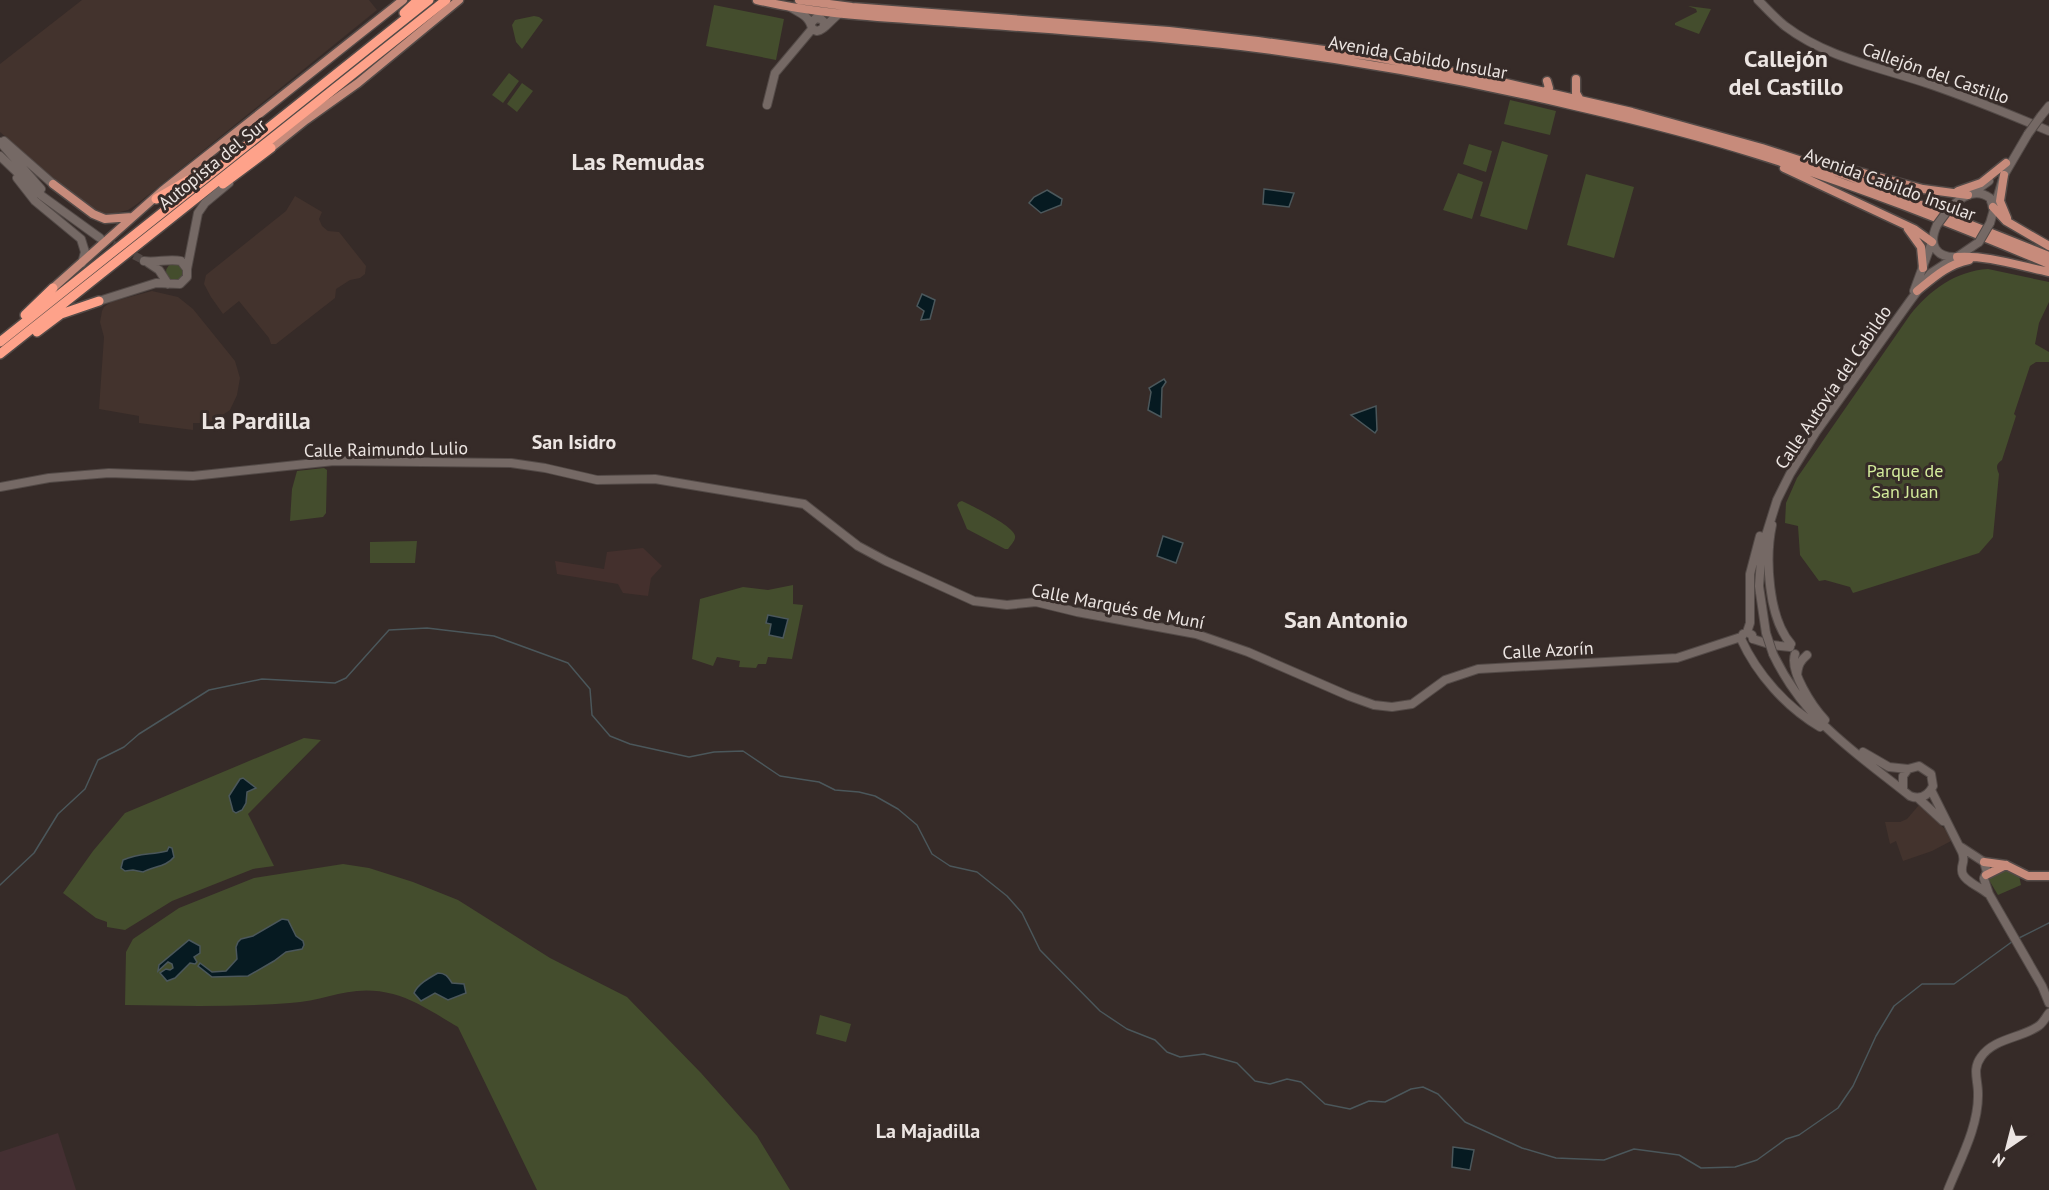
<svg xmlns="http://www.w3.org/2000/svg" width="2049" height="1190" font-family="'PT Sans',sans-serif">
	<rect width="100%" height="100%" fill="#362b28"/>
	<path fill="#43332d" d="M82 0H369L377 10 137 204 128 210 108 215 95 211 59 184 0 132V64Z
		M295 196 322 212 319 219 322 226 328 231 339 232 366 266 365 274 360 278 350 280 336 289 335 298 276 344H271L269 338 239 301 223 314 211 297 204 284 206 275 286 211Z
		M152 291 178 297 193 309 235 361 240 378 237 395 230 410 215 420 206 423H193V430L139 423V416L99 409 104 337 100 322 102 311 104 307 111 302Z
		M1919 805 1947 831 1953 840 1932 851 1903 861 1896 841 1890 844 1885 822H1900L1907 819Z"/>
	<path fill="#442f32" d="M58 1133 76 1190H0V1152Z"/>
	<path fill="#44302d" d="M643 548 662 566 651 578 648 596 623 593 618 584 557 574 555 561 604 569 607 552Z"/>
	<path fill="#444d2d" d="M714 5 784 19 776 60 706 46Z
		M1688 6 1711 9 1699 34 1675 25V23L1697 12 1696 9Z
		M534 16 539 17 543 20 522 49 516 42 512 25 515 20Z
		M509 73 519 81 503 103 492 95Z
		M522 83 533 91 517 112 507 104Z
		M1510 100 1556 111 1550 135 1504 124Z
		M1502 141 1548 155 1527 230 1480 216Z
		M1469 144 1492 151 1486 172 1463 164Z
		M1458 173 1483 182 1472 219 1443 210Z
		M1586 174 1634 187 1614 258 1567 245Z
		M166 272a9 9 0 1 1 18 0a9 9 0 1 1-18 0Z
		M1988 269 2049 282V302L2039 323 2035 344 2049 352V362H2036L2030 366 2014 414 2016 416 2002 460C1996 464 1996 467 1999 474L1993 537 1979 553 1853 593 1850 587 1825 580 1819 581 1800 555 1798 526 1785 523 1786 503 1797 478 1910 315C1929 291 1955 271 1988 269Z
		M324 468 327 470 326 513 323 517 290 521 292 489 297 471Z
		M962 501C972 506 1014 526 1015 536 1016 540 1010 546 1008 549H1005L967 529 957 505 959 502Z
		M417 541 415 563H370V542Z
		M793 585V604L803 605 792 659 768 657 766 664H758L756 668 739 667 740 661 717 657 713 666 692 659 700 599 743 587 768 590Z
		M304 738 321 740 248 814 274 866 253 869 172 901 125 930 107 927V922L96 918 63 893 93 851 125 813Z
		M343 864 369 868 413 882 458 900 550 958 627 997 701 1073 757 1136 790 1190H537L458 1027C439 1016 414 999 393 994 352 983 327 1001 290 1003 235 1007 180 1006 125 1005L126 952 133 939 179 908 254 878Z
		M2006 869 2019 875 2021 885 1998 895 1989 880 1992 874Z
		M820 1015 851 1024 846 1042 816 1034Z"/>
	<path fill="#061a21" stroke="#4b575b" stroke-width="1.5" d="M1264 189 1294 193 1289 207 1263 204Z
		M1047 190 1062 199 1061 205 1041 213 1029 203 1034 197Z
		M922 294 935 300 930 319 921 320 924 311 917 306Z
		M1164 379 1166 382 1162 388 1161 417 1148 410 1151 392 1149 388Z
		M1376 406 1377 430 1375 433 1351 415Z
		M1163 536 1183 543 1176 563 1157 556Z
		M768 615 788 619 783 638 769 635 771 624 766 623Z
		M243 778 256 788 247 792 246 803 242 810 236 813 233 811 229 796 240 779Z
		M169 847 172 848 174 857C166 867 154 866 143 872L133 870 125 871 121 868 123 860C139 853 151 855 167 851Z
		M282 919 288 920 296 936 303 941 304 945 302 949 286 952 274 961 248 976 212 977 198 966 200 963 212 972 226 971 237 959 236 947 238 942 241 939 253 936Z
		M189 940 200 946V953L194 957 197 962 195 964 190 963 175 978 167 981 160 973 166 969 170 970 173 968 172 964 168 962 158 971 159 965Z
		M438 973C446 973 448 977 452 983L464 984 466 993 448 1000 435 993 421 1001 414 993C418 984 429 978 438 973Z
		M1453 1147 1474 1150 1470 1170 1452 1167Z"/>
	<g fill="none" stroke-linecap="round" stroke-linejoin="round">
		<path stroke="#4b575b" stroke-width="1.5" d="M0 885 34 853 58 814 85 789 98 760 124 747 139 734 209 690 262 679 335 683 346 678 389 630 427 628 494 636 568 663 590 689 592 715 610 736 630 744 689 757 714 752 743 751 780 776 819 782 835 790 859 792 875 796 898 809 917 825 932 854 950 866 977 872 1007 896 1022 913 1040 950 1100 1011 1127 1029 1155 1040 1167 1052 1180 1057 1204 1054 1237 1063 1255 1081 1270 1084 1287 1079 1301 1082 1325 1104 1350 1109 1369 1101 1385 1102 1411 1089 1423 1087 1438 1094 1465 1122 1522 1148 1556 1158 1604 1160 1634 1149 1679 1155 1701 1168 1735 1167 1757 1160 1786 1139 1799 1135 1838 1108 1853 1086 1876 1036 1894 1006 1922 984H1954L2013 941
			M2017 939 2049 923"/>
		<path stroke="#514744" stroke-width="8" stroke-dasharray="8 4" stroke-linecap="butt" d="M102 239 141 259"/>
		<defs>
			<path id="secondary" d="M1758 0C1767 9 1775 18 1785 26 1827 58 1879 67 1929 84 1970 98 2009 114 2049 131
				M790 7C800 13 810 16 812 29L817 31C825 30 831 19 839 14
				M811 23 816 18 821 19 824 22V27
				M767 105 775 73 812 29
				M2041 116 2049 106
				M4 141 53 184
				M0 142 41 189
				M0 156 42 196 100 238
				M17 178 35 201 81 239 85 252 82 263
				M1971 194 1989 181
				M1948 210C1959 199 1974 186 1990 198L1993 207
				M1990 223 2004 175 2028 134
				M1937 225C1928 244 1935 258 1957 257L1979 242
				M147 262 159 270 168 284
				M187 269 198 213 205 203 229 183
				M1914 291 1932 242
				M99 301 156 283 180 284 187 277V269L181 261C169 258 157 263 144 261
				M0 487 49 478 109 473 193 476 334 461 511 463 545 468 597 480 655 479 804 504 858 546 886 561 974 601 1007 605 1036 602 1077 612 1196 634 1248 652 1349 696 1374 705 1392 707 1412 704 1445 680 1478 669 1677 658 1741 637
				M1772 525C1765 558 1768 618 1791 644
				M1747 632 1750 623V574L1760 536
				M1766 633 1759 586 1762 548 1777 500 1790 474 1816 432 1910 301 1931 273 1954 258
				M1753 639 1752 635 1747 632 1743 634 1741 639C1757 674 1786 707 1820 727
				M1753 639 1772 645 1790 647
				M1773 654C1805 721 1854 751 1910 796 1920 800 1928 796 1933 786L1931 774 1919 766 1908 769 1903 776V789
				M1795 654C1789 671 1812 706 1825 720
				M1797 675C1798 665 1800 661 1807 655
				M1863 752 1889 767 1908 769
				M1931 790 1962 852C1966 862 1961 863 1962 871 1962 880 1980 887 1987 893
				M1918 798 1943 821
				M1961 847 1984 862 1987 872 1984 878
				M1984 879 1989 894 2042 986 2049 1003
				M1948 1190C1960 1160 1979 1126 1978 1093 1978 1080 1972 1069 1981 1057 1993 1039 2020 1038 2037 1027 2043 1024 2045 1018 2049 1013"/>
			<path id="primary" d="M757 0C820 15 884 17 949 22 1046 29 1144 35 1241 46 1354 60 1465 80 1575 106 1636 120 1697 135 1756 154 1856 185 1953 224 2049 264
				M799 0 852 7 1169 31 1258 41 1375 57 1480 77 1632 112 1762 148 1848 176 2049 256
				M1576 79V93L1580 100
				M1544 92 1549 88 1547 81
				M271 148 306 120 358 83 459 0
				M1815 160 1923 189 1968 195
				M1784 168 1914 229 1932 242
				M2004 175 2000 201 2007 218
				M53 184 93 214 105 219 132 217
				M1958 191 1981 183 2006 163
				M1993 207 2006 221 2049 246
				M1908 229 1921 247 1923 268
				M1957 257C1988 255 2019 266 2049 272
				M53 288 162 191 403 0
				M1917 291C1933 278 1948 264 1969 260
				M1984 862 2006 865 2028 876H2049
				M1986 875 2006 865"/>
			<path id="highway" d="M404 13 418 0
				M223 184 271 148
				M156 199 215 165
				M25 315 53 288
				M37 332 61 314 99 301
				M0 342 429 0
				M0 354 446 0"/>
		</defs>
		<use href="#secondary" stroke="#534a47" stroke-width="10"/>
		<use href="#primary" stroke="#534a47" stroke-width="11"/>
		<use href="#highway" stroke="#534a47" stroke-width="12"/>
		<use href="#secondary" stroke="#756965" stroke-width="8"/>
		<use href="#primary" stroke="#c78b7b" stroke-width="8"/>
		<use href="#highway" stroke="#fea28a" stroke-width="9"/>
		<defs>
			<path id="secondary-bridge" d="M2028 134 2041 116
				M1937 225 1948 210
				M1979 242 1990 223
				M1766 633 1773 654"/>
		</defs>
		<use href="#secondary-bridge" stroke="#534a47" stroke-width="10" stroke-linecap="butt"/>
		<use href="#secondary-bridge" stroke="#756965" stroke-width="8"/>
	</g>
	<g text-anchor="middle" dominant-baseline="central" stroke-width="6" stroke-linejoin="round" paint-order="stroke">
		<g font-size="18" fill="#ece5e2" stroke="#362b28">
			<text transform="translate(1418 57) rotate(10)">Avenida Cabildo Insular</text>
			<text transform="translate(1936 73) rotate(19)">Callejón del Castillo</text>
			<text transform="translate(212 164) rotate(-39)">Autopista del Sur</text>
			<text transform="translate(1890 184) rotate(20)">Avenida Cabildo Insular</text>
			<text transform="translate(1833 387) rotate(-56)">Calle Autovía del Cabildo</text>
			<text transform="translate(386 449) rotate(-1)">Calle Raimundo Lulio</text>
			<text transform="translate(1118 606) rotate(11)">Calle Marqués de Muní</text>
			<text transform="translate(1548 650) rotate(-3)">Calle Azorín</text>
		</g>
		<g font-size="18" fill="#d3eb9b" stroke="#362b28">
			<text x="1905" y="470">Parque de<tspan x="1905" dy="21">San Juan</tspan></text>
		</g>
		<g font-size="20" font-weight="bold" fill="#ece5e2" stroke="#362b28">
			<text x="574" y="442">San Isidro</text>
			<text x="928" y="1131">La Majadilla</text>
		</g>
		<g font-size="24" font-weight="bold" fill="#ece5e2" stroke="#362b28">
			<text x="1786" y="58">Callejón<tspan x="1786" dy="28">del Castillo</tspan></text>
			<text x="638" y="161">Las Remudas</text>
			<text x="256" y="420">La Pardilla</text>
			<text x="1346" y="619">San Antonio</text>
		</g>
	</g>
	<g transform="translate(2007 1148) rotate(215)" stroke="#362b28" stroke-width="4.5" paint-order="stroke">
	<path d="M0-4.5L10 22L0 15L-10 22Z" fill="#ece5e2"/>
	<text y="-9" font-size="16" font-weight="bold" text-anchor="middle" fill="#ece5e2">N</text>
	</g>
</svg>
